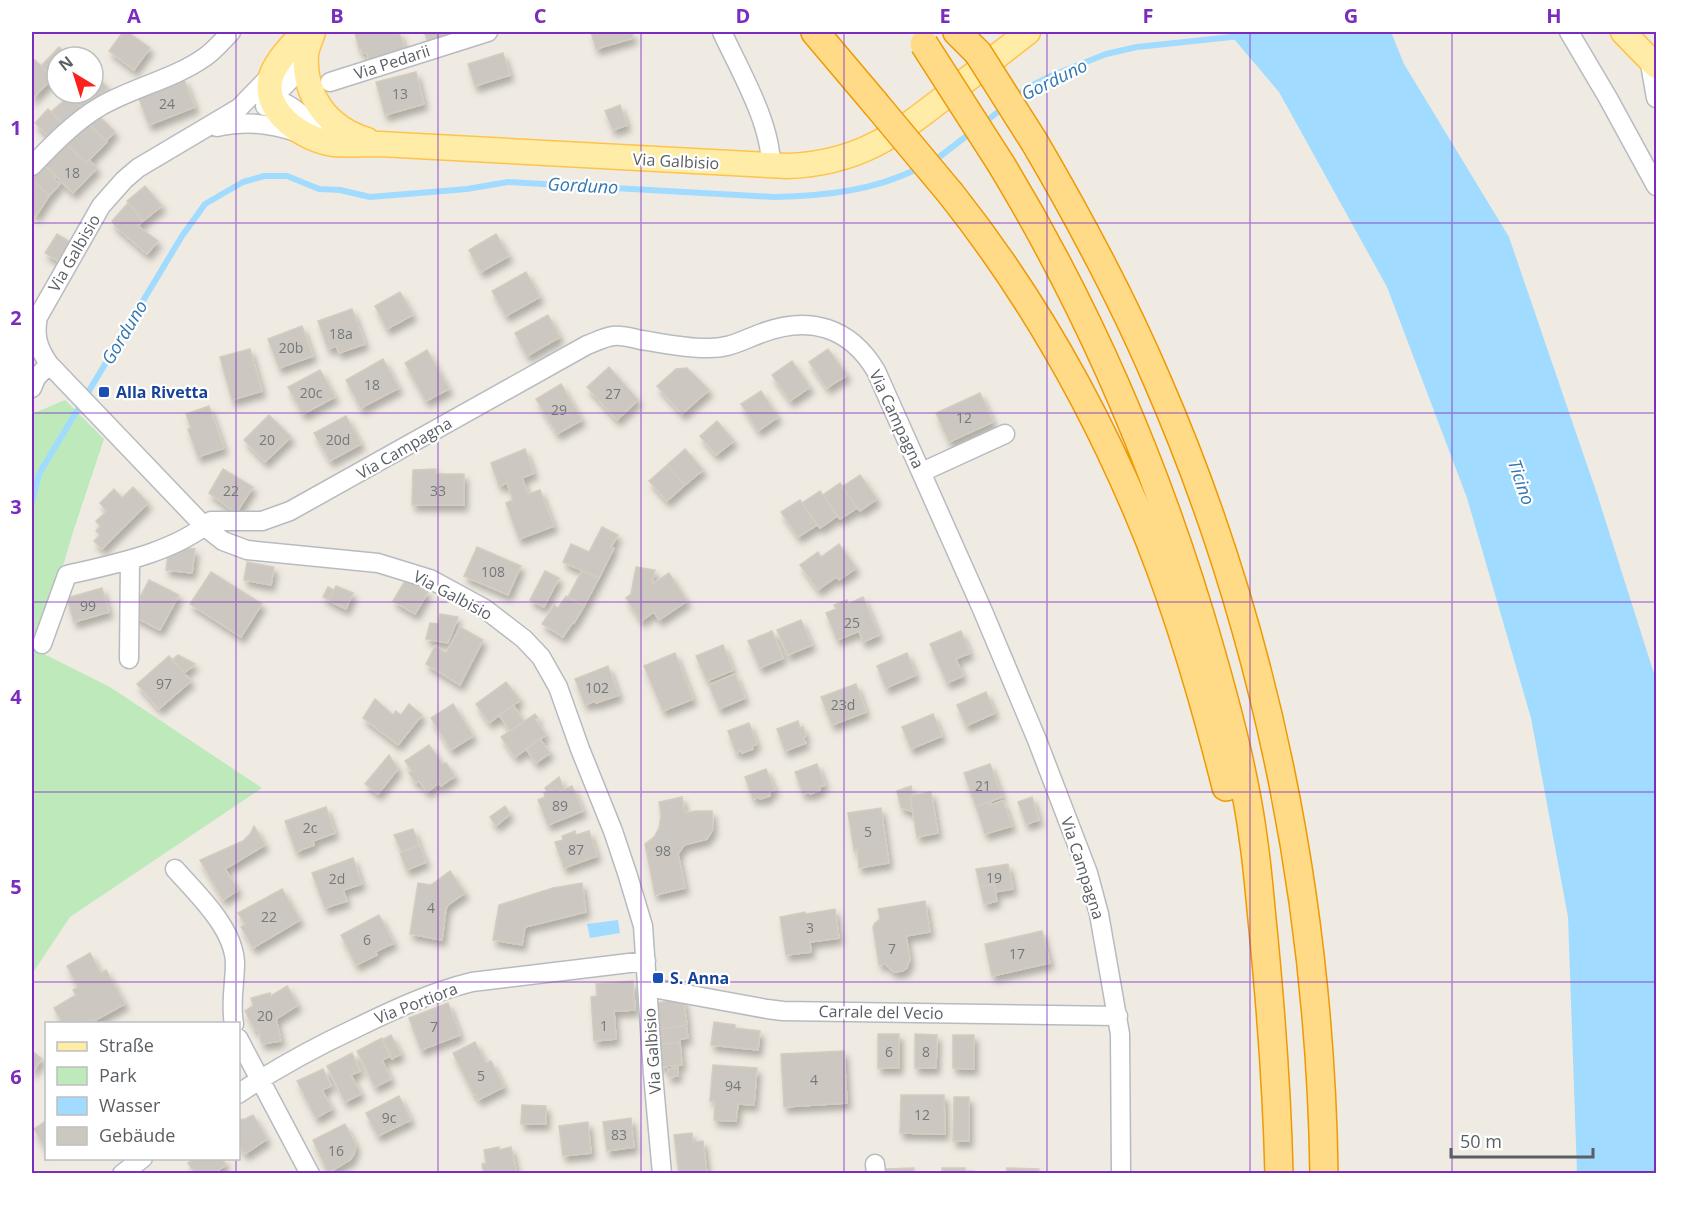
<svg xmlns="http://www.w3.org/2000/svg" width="1688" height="1205" font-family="'Open Sans',sans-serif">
	<defs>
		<filter id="shadow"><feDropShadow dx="3.5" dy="6" stdDeviation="3" flood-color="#0004"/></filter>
	</defs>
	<rect width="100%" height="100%" fill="#efebe2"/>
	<path fill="#bee9bb" d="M65 400 104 439 73 532 38 651 110 687 262 788 70 917 32 974V414Z"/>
	<path fill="#a1dbff" d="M1228 32H1391L1404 64 1509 237 1598 497 1656 680V1173H1577L1568 917 1531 718 1467 498 1387 287 1279 92Z
		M618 920 620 933 590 938 587 924Z"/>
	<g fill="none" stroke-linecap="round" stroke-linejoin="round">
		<path stroke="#a1dbff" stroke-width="6" d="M1014 98 1027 88 1053 75 1106 54 1137 47 1241 36
			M984 123 1004 107
			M934 161 973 131
			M32 502 39 474 182 236 205 204 243 182 264 176H287L319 189 340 190 370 197 467 189 508 182 774 197C823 196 874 191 919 168"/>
	</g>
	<path fill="#ccc8c1" stroke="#d4cdbf" stroke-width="1.5" filter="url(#shadow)" d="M123 32H128L150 48 134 70 109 51Z
		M361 32H399L406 52 370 63 367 53H362L361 48 359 49 355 33Z
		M424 32H464L429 44Z
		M591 32H632L633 38 596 49Z
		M59 47 69 57H57V86L51 80 53 78 41 66Z
		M503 53 510 75 475 86 468 64Z
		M35 60 53 78 32 99V64Z
		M416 72 424 104 385 115 376 82Z
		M94 74 108 88 97 99 94 96 82 108 67 93H93Z
		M184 79 195 107 149 125 139 99Z
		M69 96 84 110 65 125 51 112Z
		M620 105 627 125 613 130 605 111Z
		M48 109 65 125 51 139 35 123Z
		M97 114 115 132 106 141 88 123Z
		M85 120 107 142 86 163 66 144Z
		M66 144 86 163 89 160 97 168 73 193 45 166Z
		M42 163 57 176 54 179 60 184 49 196 32 180V174Z
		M32 180 49 196 36 216 32 213Z
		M145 186 162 206 143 221 127 201Z
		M128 203 143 221 138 226 158 241 147 254 116 227 112 221Z
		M57 234 70 242 58 261 45 253Z
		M496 234 509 256 481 272 469 250Z
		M526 272 540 297 506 316 492 291Z
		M400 292 413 315 387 329 375 306Z
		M352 309 365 344 339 353 336 346 328 349 318 321Z
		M548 315 560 337 527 356 515 333Z
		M302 326 313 356 279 368 268 339Z
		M250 349 262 391 232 400 220 357Z
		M828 349 847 375 827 388 809 362Z
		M427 350 449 389 426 401 405 363Z
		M383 359 399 388 361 408 346 380Z
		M792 361 810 387 790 401 772 375Z
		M609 367 638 400 617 420 587 387Z
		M687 368 709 390 682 414 657 386 676 369Z
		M320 370 335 397 303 414 288 387Z
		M561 384 582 420 557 434 536 399Z
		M761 391 778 417 758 431 741 404Z
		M980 393 993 422 949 442 936 413Z
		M209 406 224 448 198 457 188 429 191 428 186 414Z
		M269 415 291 437 265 462 244 440Z
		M346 416 361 444 330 461 314 433Z
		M717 421 734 441 716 455 700 436Z
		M525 449 534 473 522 478 528 494 540 490 554 526 519 539 506 503 513 500 507 483 499 486 491 463Z
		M685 449 703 470 685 485 667 465Z
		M667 465 685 485 667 501 649 481Z
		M223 469 253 487 236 513 209 493Z
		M436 469V474H464V505H412L413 470Z
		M860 475 877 499 860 511 842 487Z
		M840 483 857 508 840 519 823 495Z
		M133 487 148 503 102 549 94 541 100 535 96 531 100 526 96 521 107 511 100 503 114 489 122 498Z
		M820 491 837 516 820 528 802 503Z
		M800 500 817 525 798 537 781 512Z
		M602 527 618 535 611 547 614 548 599 578 563 562 571 544 589 552Z
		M839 544 856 568 839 580 836 577 818 590 800 565 818 552 821 557Z
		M169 546 195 549 192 573 166 570Z
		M477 547 521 566 508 595 464 576Z
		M247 562 274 567 271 585 244 580Z
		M636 567 655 570 652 584 669 573 687 601 659 620 654 612 641 621 626 598 631 594Z
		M545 571 559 578 544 607 530 600Z
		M582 571 599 578 584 606 568 597Z
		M211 572 262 604 241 637 190 604Z
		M406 579 428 592 415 614 393 601Z
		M149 580 179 595 160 630 131 615Z
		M336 586 353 593 346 609 329 601Z
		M328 587 334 590 329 600 323 597Z
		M102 588 109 612 74 622 67 598Z
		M566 596 584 606 574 623 573 622 563 637 542 624 554 605 558 608Z
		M863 597 879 635 863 642 859 631 837 640 826 613 836 609 834 605 847 600 848 604Z
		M440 614 458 617 448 643 426 639 430 623 438 624Z
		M801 620 812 645 788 655 777 630Z
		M460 627 483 640 460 685 426 664 435 646 446 653Z
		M772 631 783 658 760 668 748 641Z
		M961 631 970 653 956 659 963 676 947 683 930 644Z
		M723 645 733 670 707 681 696 656Z
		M675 653 693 699 663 711 644 666Z
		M907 653 916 675 886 688 877 666Z
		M178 655 195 664 184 673 172 660Z
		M169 656 191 681 159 709 137 684Z
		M608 666 619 695 596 703 595 701 585 705 575 679Z
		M735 674 745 698 719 709 709 685Z
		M506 682 520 700 489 723 476 704Z
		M856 684 866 712 832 725 821 697Z
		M986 692 995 713 966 726 957 705Z
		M375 699 393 715 396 711 401 715 409 704 422 715 398 745 363 718Z
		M453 704 473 736 451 750 431 718Z
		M513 705 524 722 510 731 499 715Z
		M535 714 538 718 535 719 546 735 515 757 501 737Z
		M933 714 942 736 911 749 902 727Z
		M798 721 800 728 803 727 806 736 803 738 806 743 785 751 777 729Z
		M749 723 757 744 752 746 753 749 742 753V750L736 753 728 731Z
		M540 739 550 753 536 763 526 749Z
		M429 745 443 764 446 763 455 776 441 786 439 783 427 792 419 781 416 783 409 773 412 771 405 761Z
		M389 755 398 769 378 794 365 784Z
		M817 764 825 785 819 787 820 790 810 794 809 792 803 794 795 772Z
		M990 764 1002 797 976 807 964 773Z
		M766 769 775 790 769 792 770 796 760 799 759 797 753 799 745 777Z
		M559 777 564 789 560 791 558 787 547 792 545 788Z
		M572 786 583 811 548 825 538 800 545 797 544 793 547 792 558 787 560 791Z
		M911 786 913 796H910L913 812 901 808 897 791Z
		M931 792 938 833 917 837 910 796Z
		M682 797 685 813 696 811H712L713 829 707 839 684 845 678 854 685 888 655 895 645 844 654 837 659 828 661 816 659 802Z
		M1032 797 1039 820 1026 824 1018 802Z
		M990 801 991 805 1003 801 1012 826 985 834 976 807Z
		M505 806 510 814 496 826 490 817Z
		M326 807 335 833 313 841 314 845 296 852 285 821Z
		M881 808 889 863 859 868 857 849 854 850 848 813Z
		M254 826 265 845 225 869 238 890 223 900 200 860 243 841 250 834Z
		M413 829 419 845 402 852 394 835Z
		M575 831 576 835 589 831 597 856 564 868 555 842 563 840 562 836Z
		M419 845 426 862 407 870 400 853Z
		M353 858 362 884 343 890 347 901 325 908 312 873Z
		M1008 864 1013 889 995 892 994 884 980 887 976 869Z
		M450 871 465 893 448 905 446 909 442 940 410 934 418 883 431 885Z
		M582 883 586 912 525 927 522 945 493 940 499 905 553 888Z
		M994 884 997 901 984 904 980 887Z
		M282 889 300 920 253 948 241 927 245 924 238 913Z
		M925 901 930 932 906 936 910 959 907 968 902 971 894 972 885 964 879 965 873 927 875 923 880 919 878 909Z
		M835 909 839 938 810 942 811 952 786 955 780 917 805 912 806 914Z
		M379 915 394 943 375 952 377 955 356 965 341 935Z
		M1042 931 1050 963 992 976 985 944Z
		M90 953 101 973 106 970 125 1004 92 1022 90 1019 82 1024H63L54 1008 76 995 73 990 78 987 67 966Z
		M633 981 635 1010 614 1011 616 1039 594 1041 591 997 597 996 596 984Z
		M287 986 298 1005 276 1019 281 1041 262 1044 258 1029 255 1030 245 1011 253 1006 251 998 270 993 271 996Z
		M683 998 687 1025 658 1030 657 1003Z
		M448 1003 460 1035 421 1050 409 1018Z
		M714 1022 735 1025V1028L760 1031 758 1050 711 1045Z
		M686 1025 688 1038 680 1039V1043L659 1044 658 1030Z
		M878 1034H899V1068H878Z
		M915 1034 937 1035 936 1068H915Z
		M391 1035 401 1054 392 1059 382 1040Z
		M953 1035H974V1069L953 1068Z
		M382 1038 391 1056 382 1060 391 1079 375 1087 357 1051Z
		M475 1042 486 1063 491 1061 504 1087 478 1100 476 1094 474 1095 453 1053Z
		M680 1043 682 1065 661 1067 659 1044Z
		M32 1051 42 1059 32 1072Z
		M844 1051 847 1103 784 1107 781 1054Z
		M352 1053 360 1071 351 1075 361 1094 345 1102 327 1066Z
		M713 1065 757 1068 754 1105 738 1104 736 1121 714 1120 715 1101H710Z
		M678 1068V1076L668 1077V1069Z
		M323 1069 331 1086 322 1090 332 1109 316 1118 297 1081Z
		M901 1095H944L945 1134 900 1133Z
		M399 1096 411 1120 378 1136 366 1113Z
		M954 1097H969V1141H953Z
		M522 1105 546 1106V1124H521Z
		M253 1115 267 1139 245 1154 238 1144V1120L245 1119Z
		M631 1118 634 1147 607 1151 603 1122Z
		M46 1121V1150L34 1129Z
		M588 1122 591 1153 563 1156 559 1126Z
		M345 1124 356 1145 354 1154 350 1160 328 1173 313 1140Z
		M692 1133 693 1142 703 1141 707 1174H679L674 1135Z
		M499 1147V1150L511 1147 517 1174H484L482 1164 486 1163 484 1150Z
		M195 1158H222L226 1165 218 1170 220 1174H195L188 1163Z
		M914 1168V1174H885V1169Z
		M942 1168H965V1171H974L973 1174H942Z
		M1007 1168 1039 1169 1038 1174H1006Z"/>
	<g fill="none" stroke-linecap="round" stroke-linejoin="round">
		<defs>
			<path id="minor" d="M722 32C740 71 771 123 771 166
				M1569 32 1608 98 1656 186
				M1649 58 1656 98
				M272 74 239 108 138 168 124 180 101 206 38 317C34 336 38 348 49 364L204 526 223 541 247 550 378 563 430 579 485 609 524 639 541 657 558 687 580 749 613 831 628 876 643 926 653 1074 662 1174
				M330 82 488 32
				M264 100C291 99 295 113 316 124 324 129 334 132 344 134
				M265 106 289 81 306 53
				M217 127C246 121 268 123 296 132
				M32 166C52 145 75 121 101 106 134 87 174 79 205 57 215 50 223 40 231 32
				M32 388 36 378 49 364
				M922 472 1005 434
				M42 644 67 575C114 564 173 553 211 521H262L290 511 587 345C596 342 604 337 613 336 623 335 632 338 641 340 662 343 684 348 705 348 729 349 740 341 762 333 809 315 850 327 876 371L982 609 1037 740 1088 873 1099 914 1120 1034 1121 1174
				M129 659 130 560
				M175 869C197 894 234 928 235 963 235 983 230 1003 234 1024
				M647 987 767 1009 783 1011 1118 1016
				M238 1038 310 1174
				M238 1094C278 1067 313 1048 356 1028 393 1010 431 992 472 982L646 961
				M875 1164 876 1174
				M122 1174 143 1158"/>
			<path id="major" d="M303 32C293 45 276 60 271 77 261 112 304 140 334 144 349 145 365 144 380 144L787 166C858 164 898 134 951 92 977 72 1002 52 1028 32
				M313 32C311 39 307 47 306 54 303 96 328 128 367 140
				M1623 32 1656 66"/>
			<path id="highway" d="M815 32 875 103
				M957 32 978 53
				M1035 143C1080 220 1122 298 1157 380 1266 630 1320 901 1324 1174
				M1001 164C1093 316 1163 482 1211 652 1229 715 1246 780 1254 844 1258 872 1260 901 1263 929 1271 1011 1277 1092 1279 1174
				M951 194C1028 291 1091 401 1139 515 1176 602 1203 695 1226 787"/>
		</defs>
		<use href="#minor" stroke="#b7bbc0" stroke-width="21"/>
		<use href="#major" stroke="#ffc34a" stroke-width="27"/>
		<use href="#highway" stroke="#f09900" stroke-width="30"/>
		<use href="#minor" stroke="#fff" stroke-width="18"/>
		<use href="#major" stroke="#ffeca6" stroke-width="24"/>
		<use href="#highway" stroke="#ffdb88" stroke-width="27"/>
		<defs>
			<path id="highway-bridge" d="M924 44 1001 164
				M978 53 1035 143
				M875 103 951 194"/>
		</defs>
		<use href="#highway-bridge" stroke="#f09900" stroke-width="30" stroke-linecap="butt"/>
		<use href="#highway-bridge" stroke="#ffdb88" stroke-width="27"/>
	</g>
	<path fill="none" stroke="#7b2cbf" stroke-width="1.5" stroke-opacity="0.55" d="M236 32V1024M438 32V1174M641 32V1174M844 32V1174M1047 32V1174M1250 32V1174M1452 32V1174M32 223H1656M32 413H1656M32 602H1656M32 792H1656M32 982H1656M236 1158V1174"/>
	<g fill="#1a4fb4" stroke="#fff" stroke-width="2">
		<rect x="98" y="386" width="12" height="12" rx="3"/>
		<rect x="652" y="972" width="12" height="12" rx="3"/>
	</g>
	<g text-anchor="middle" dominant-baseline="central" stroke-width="4.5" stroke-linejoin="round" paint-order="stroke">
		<g font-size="14" fill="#76797b">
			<text x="400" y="93">13</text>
			<text x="167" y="103">24</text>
			<text x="72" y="172">18</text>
			<text x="341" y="333">18a</text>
			<text x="291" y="347">20b</text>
			<text x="372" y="384">18</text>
			<text x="311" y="392">20c</text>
			<text x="613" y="393">27</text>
			<text x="559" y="409">29</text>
			<text x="964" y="417">12</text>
			<text x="267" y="439">20</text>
			<text x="338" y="439">20d</text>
			<text x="231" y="490">22</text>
			<text x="438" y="490">33</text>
			<text x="493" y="571">108</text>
			<text x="88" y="605">99</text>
			<text x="852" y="622">25</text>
			<text x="164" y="683">97</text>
			<text x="597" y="687">102</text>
			<text x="843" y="704">23d</text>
			<text x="983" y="785">21</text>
			<text x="560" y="805">89</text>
			<text x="310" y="827">2c</text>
			<text x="868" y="831">5</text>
			<text x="576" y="849">87</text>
			<text x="663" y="850">98</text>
			<text x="994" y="877">19</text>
			<text x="337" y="878">2d</text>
			<text x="431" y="907">4</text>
			<text x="269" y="916">22</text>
			<text x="810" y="927">3</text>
			<text x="367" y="939">6</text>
			<text x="892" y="948">7</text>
			<text x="1017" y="953">17</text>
			<text x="265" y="1015">20</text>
			<text x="604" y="1025">1</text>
			<text x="434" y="1026">7</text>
			<text x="889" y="1051">6</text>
			<text x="926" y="1051">8</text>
			<text x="481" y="1075">5</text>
			<text x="814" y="1079">4</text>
			<text x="733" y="1085">94</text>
			<text x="922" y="1114">12</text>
			<text x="389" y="1117">9c</text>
			<text x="619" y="1134">83</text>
			<text x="336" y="1150">16</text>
		</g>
		<g font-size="16" fill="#5a5f64" stroke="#fff">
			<text transform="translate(392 62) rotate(-18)">Via Pedarii</text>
			<text transform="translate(676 161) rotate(3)">Via Galbisio</text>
			<text transform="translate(74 253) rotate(-60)">Via Galbisio</text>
			<text transform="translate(897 419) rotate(65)">Via Campagna</text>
			<text transform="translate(404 448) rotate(-30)">Via Campagna</text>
			<text transform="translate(453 595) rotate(28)">Via Galbisio</text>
			<text transform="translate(1083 868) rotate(72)">Via Campagna</text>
			<text transform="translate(416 1003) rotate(-21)">Via Portiora</text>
			<text transform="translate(881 1012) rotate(1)">Carrale del Vecio</text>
			<text transform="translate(652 1051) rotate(-94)">Via Galbisio</text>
		</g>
		<g font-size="16" font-weight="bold" fill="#164399" stroke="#fff" text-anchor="start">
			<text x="116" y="392">Alla Rivetta</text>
			<text x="670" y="978">S. Anna</text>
		</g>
		<g font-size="18" font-style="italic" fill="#3277b2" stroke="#fff">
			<text transform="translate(1054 79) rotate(-26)">Gorduno</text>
			<text transform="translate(583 185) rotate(3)">Gorduno</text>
			<text transform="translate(124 332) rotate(-59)">Gorduno</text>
			<text transform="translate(1522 482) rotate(71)">Ticino</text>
		</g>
	</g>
	<rect width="1688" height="1205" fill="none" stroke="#ffffff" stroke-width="66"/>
	<rect x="45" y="1022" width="195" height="138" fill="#ffffff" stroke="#bdbfc1" stroke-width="1.5"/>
	<rect x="57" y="1042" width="30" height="9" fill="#ffeca6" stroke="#bdbfc1" stroke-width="1.5"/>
	<text x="99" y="1052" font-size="18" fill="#5a5f64">Straße</text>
	<rect x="57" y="1067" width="30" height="18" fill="#bee9bb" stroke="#bdbfc1" stroke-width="1.5"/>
	<text x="99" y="1082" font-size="18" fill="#5a5f64">Park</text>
	<rect x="57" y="1097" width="30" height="18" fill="#a1dbff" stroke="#bdbfc1" stroke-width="1.5"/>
	<text x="99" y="1112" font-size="18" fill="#5a5f64">Wasser</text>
	<rect x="57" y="1127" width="30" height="18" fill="#ccc8c1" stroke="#bdbfc1" stroke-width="1.5"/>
	<text x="99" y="1142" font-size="18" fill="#5a5f64">Gebäude</text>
	<g transform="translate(75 75) rotate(322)"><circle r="28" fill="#ffffff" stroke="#bdbfc1" stroke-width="1.5"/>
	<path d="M0-4.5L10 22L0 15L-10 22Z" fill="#fb221c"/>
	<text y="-9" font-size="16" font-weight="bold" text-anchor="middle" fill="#5a5f64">N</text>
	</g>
	<path d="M1451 1148v9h142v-9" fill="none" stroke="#5a5f64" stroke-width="3"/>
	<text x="1460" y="1148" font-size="18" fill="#5a5f64" stroke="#ffffff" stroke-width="4.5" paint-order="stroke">50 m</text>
	<rect x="33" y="33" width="1622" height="1139" fill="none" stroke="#7b2cbf" stroke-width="2"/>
	<g font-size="20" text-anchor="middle" font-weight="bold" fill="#7b2cbf">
		<text x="134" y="23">A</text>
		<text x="337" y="23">B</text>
		<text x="540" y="23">C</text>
		<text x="743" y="23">D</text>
		<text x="945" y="23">E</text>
		<text x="1148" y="23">F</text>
		<text x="1351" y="23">G</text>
		<text x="1554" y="23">H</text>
		<text x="16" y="135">1</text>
		<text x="16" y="325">2</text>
		<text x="16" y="514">3</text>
		<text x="16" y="704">4</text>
		<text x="16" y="894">5</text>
		<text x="16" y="1084">6</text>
	</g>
</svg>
